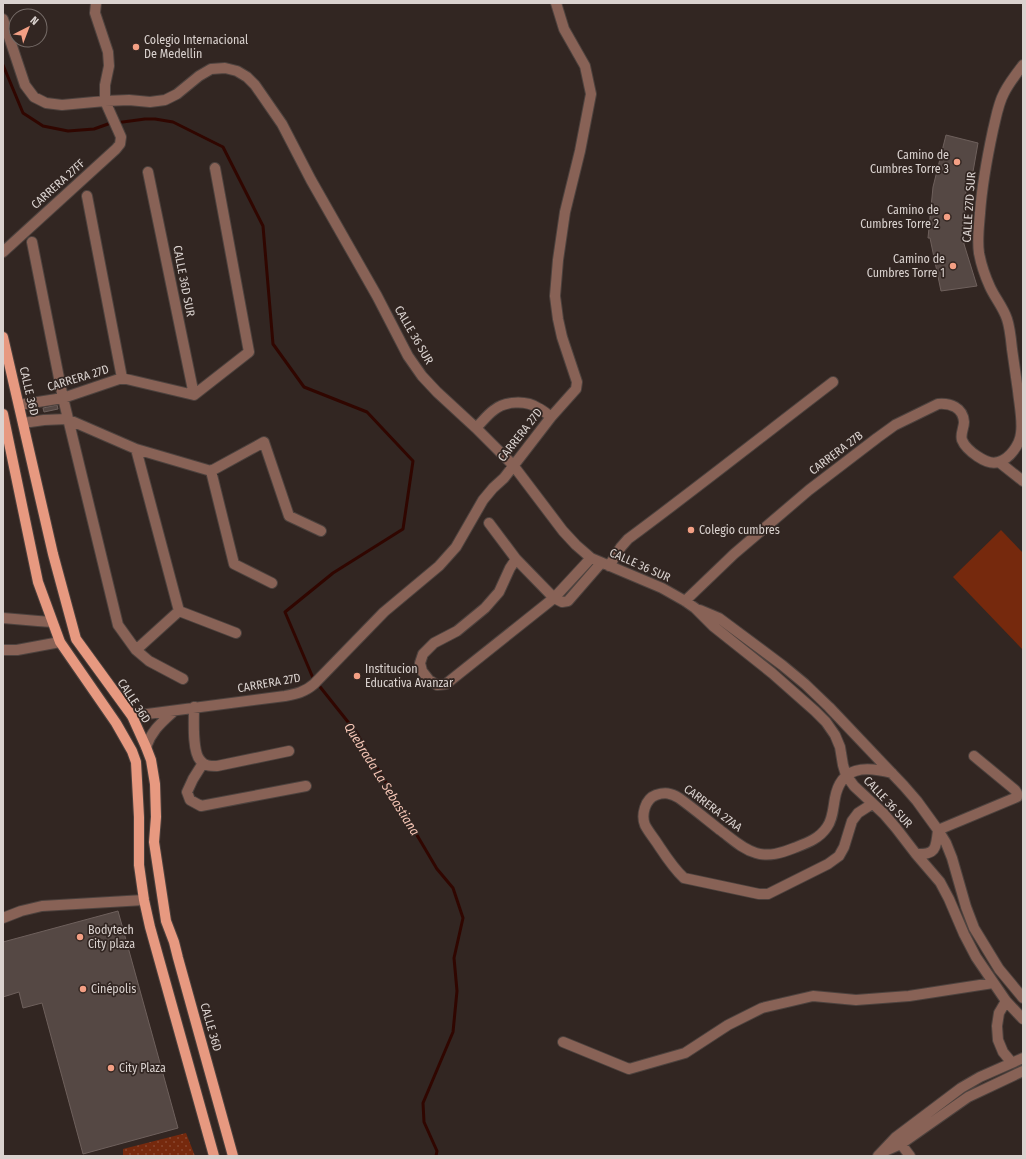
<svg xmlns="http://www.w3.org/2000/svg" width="1026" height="1159" font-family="'Fira Sans Condensed',sans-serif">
	<defs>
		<pattern id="park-dots" width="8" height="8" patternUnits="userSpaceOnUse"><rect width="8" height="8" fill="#76290d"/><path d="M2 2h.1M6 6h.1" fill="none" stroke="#89472f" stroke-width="1.8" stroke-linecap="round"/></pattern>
	</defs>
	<rect width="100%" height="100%" fill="#322622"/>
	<path fill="#76290d" d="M1001 530 1023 553V650L953 577Z"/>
	<path fill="url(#park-dots)" d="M186 1133 195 1156H123V1149Z"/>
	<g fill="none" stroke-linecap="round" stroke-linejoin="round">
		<path stroke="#300600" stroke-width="3" d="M3 65 23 113 43 126 68 131 94 129 108 124 145 119H155L173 122 223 147 263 226 273 344 304 387 367 412 413 461 403 529 333 573 285 612 313 678 356 732 437 869 453 888 463 918 454 958 457 991 453 1032 423 1103 424 1122 437 1151 436 1156"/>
	</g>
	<path fill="#554844" stroke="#6e605c" d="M946 135 978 143 970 189 966 188 964 244 977 286 941 291 930 238H928L933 187Z
		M57 405 58 409 44 412 43 408Z
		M118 911 178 1128 83 1154 42 1003 23 1008 19 992 3 997V942Z"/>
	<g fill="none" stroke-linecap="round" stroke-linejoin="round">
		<defs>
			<path id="minor" d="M3 19 25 85 34 97 46 103 62 105 105 101 129 100 150 102 165 100 177 94 199 76 211 69 225 68 237 71 247 77 255 85 282 124 311 180 377 296 408 356 422 376 437 392 476 428 513 465 563 531 576 545 591 558 662 588 685 601 695 608 713 626 772 673 815 711 826 722 835 735 840 747 843 765 846 775 854 786 884 814 896 828 916 854 940 882 949 899 964 934 976 957 1006 1001 1023 1019
				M148 172 194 395
				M87 196 122 378
				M32 242 63 398 118 625 136 650 149 661 183 679
				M3 252 116 149 120 144 121 137 105 101V85L109 66 108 52 95 13 96 3
				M19 405 63 398 122 378 194 395 249 352 215 168
				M23 423 44 420 67 419 136 449 211 471 264 442 289 516 321 531
				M476 428C482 422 487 415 494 410 505 401 526 400 538 408 543 410 547 414 551 417
				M999 462 1023 481
				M211 471 234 564 272 583
				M489 523 516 559 554 598 562 602 568 601 601 563
				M516 559 510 568 499 592 485 608 457 631 434 643 423 654 420 663 422 671 429 680 437 685 446 684 554 598 591 558
				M609 566 621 547 628 539C697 488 765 434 833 382
				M685 601 734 554 809 490 877 438 895 425 938 404C950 403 963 407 964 422 964 428 960 434 962 440 966 450 987 466 998 462 1010 459 1020 444 1021 433 1023 421 1019 402 1018 391 1016 377 1014 363 1012 349 1011 339 1010 328 1007 319 1003 307 995 298 990 287 985 276 981 264 979 253 977 240 979 226 980 213 982 185 987 158 993 130 996 118 998 104 1004 93 1009 83 1016 74 1023 65
				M700 610 719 618 782 665 805 684 829 707 904 786 917 801 938 830 946 843 952 858 966 907 974 928 999 969 1023 998
				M179 611 236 633
				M3 618 38 621 52 622
				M3 650H17L60 642
				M136 650 179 611 136 449
				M194 707C194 720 192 751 200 760 204 766 210 766 217 766L289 751
				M132 716 285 696C296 694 305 692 314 684L384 612 439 566 456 547 483 500 493 488 504 478 551 417 576 389 577 382 562 337 558 319 555 296 558 260 565 212 580 151 591 94 585 66 564 29 556 3
				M146 747C152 730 161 723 174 711
				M203 763 193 779 187 792 190 800 201 806 306 786
				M872 804 858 813 852 821 844 847 839 856 828 864 768 894H759L684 878C673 868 665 855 657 843 653 837 648 831 645 825 641 815 645 799 656 795 665 792 671 793 679 798 693 808 706 819 720 830 731 838 742 849 756 853 769 857 781 853 794 848 807 843 819 839 827 827 833 819 833 808 835 798 841 766 865 766 892 773
				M916 854C936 855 936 848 938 830L1017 797V793L1015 790 974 756
				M3 918 21 911 42 906 144 900
				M1006 1001 999 1013 997 1026 998 1040 1003 1052 1012 1063
				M563 1042 629 1069 685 1053 728 1025 762 1008 813 996 856 1000 909 996 993 983
				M898 1140 910 1156
				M885 1151 901 1144 968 1097 1023 1071
				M878 1156 896 1137 961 1088 980 1077 1023 1058"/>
			<path id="major" d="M3 337 53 554 76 639 132 716 146 747 151 760 155 784 156 817 154 842 166 921 174 942 178 958 233 1156
				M3 414 38 582 60 642 116 723 132 751 136 762 139 817V865L144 900 150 927 214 1156"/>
		</defs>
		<use href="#minor" stroke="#4d423e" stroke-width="12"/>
		<use href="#major" stroke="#4d423e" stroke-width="12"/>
		<use href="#minor" stroke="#886256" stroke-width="10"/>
		<use href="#major" stroke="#e79980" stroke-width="10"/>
	</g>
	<g fill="#f39f84" stroke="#322622" stroke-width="1.5">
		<circle cx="136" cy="47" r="4"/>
		<circle cx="957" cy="162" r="4"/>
		<circle cx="947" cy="217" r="4"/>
		<circle cx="953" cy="266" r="4"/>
		<circle cx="691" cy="530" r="4"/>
		<circle cx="357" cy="676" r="4"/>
		<circle cx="80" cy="937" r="4"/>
		<circle cx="83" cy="989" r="4"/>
		<circle cx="111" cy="1068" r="4"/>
	</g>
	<g text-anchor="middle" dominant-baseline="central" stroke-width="3.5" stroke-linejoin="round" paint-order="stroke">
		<g font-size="12" fill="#dad2cf" stroke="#322622" text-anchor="start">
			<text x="144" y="40">Colegio Internacional<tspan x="144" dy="14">De Medellin</tspan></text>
			<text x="949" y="155" text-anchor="end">Camino de<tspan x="949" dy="14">Cumbres Torre 3</tspan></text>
			<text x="939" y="210" text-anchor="end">Camino de<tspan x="939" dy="14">Cumbres Torre 2</tspan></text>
			<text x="945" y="259" text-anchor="end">Camino de<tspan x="945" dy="14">Cumbres Torre 1</tspan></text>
			<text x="699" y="530">Colegio cumbres</text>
			<text x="365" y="669">Institucion<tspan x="365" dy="14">Educativa Avanzar</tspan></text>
			<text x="88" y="930">Bodytech<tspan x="88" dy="14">City plaza</tspan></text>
			<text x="91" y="989">Cinépolis</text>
			<text x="119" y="1068">City Plaza</text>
		</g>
		<g font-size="12" fill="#dad2cf" stroke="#322622">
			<text transform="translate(58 184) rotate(-42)">CARRERA 27FF</text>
			<text transform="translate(969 207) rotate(-86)">CALLE 27D SUR</text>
			<text transform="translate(184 281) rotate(79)">CALLE 36D SUR</text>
			<text transform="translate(414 335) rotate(60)">CALLE 36 SUR</text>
			<text transform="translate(78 378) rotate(-17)">CARRERA 27D</text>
			<text transform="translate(29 391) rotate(77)">CALLE 36D</text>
			<text transform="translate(520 435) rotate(-52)">CARRERA 27D</text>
			<text transform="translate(836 453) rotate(-37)">CARRERA 27B</text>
			<text transform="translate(640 565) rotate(24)">CALLE 36 SUR</text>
			<text transform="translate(269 683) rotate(-10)">CARRERA 27D</text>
			<text transform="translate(134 701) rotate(57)">CALLE 36D</text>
			<text transform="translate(888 802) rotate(47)">CALLE 36 SUR</text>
			<text transform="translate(713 808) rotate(37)">CARRERA 27AA</text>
			<text transform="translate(211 1027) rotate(74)">CALLE 36D</text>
		</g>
		<g font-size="13" font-style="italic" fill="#f6c6b6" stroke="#322622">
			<text transform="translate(382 779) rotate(58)">Quebrada La Sebastiana</text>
		</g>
	</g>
	<rect width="1026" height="1159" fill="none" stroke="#dad2cf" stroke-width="8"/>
	<g transform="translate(28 28) rotate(42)"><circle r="19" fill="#322622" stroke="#756b67"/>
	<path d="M0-3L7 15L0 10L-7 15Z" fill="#f39f84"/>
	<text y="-6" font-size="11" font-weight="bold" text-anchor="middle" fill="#dad2cf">N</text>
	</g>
</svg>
